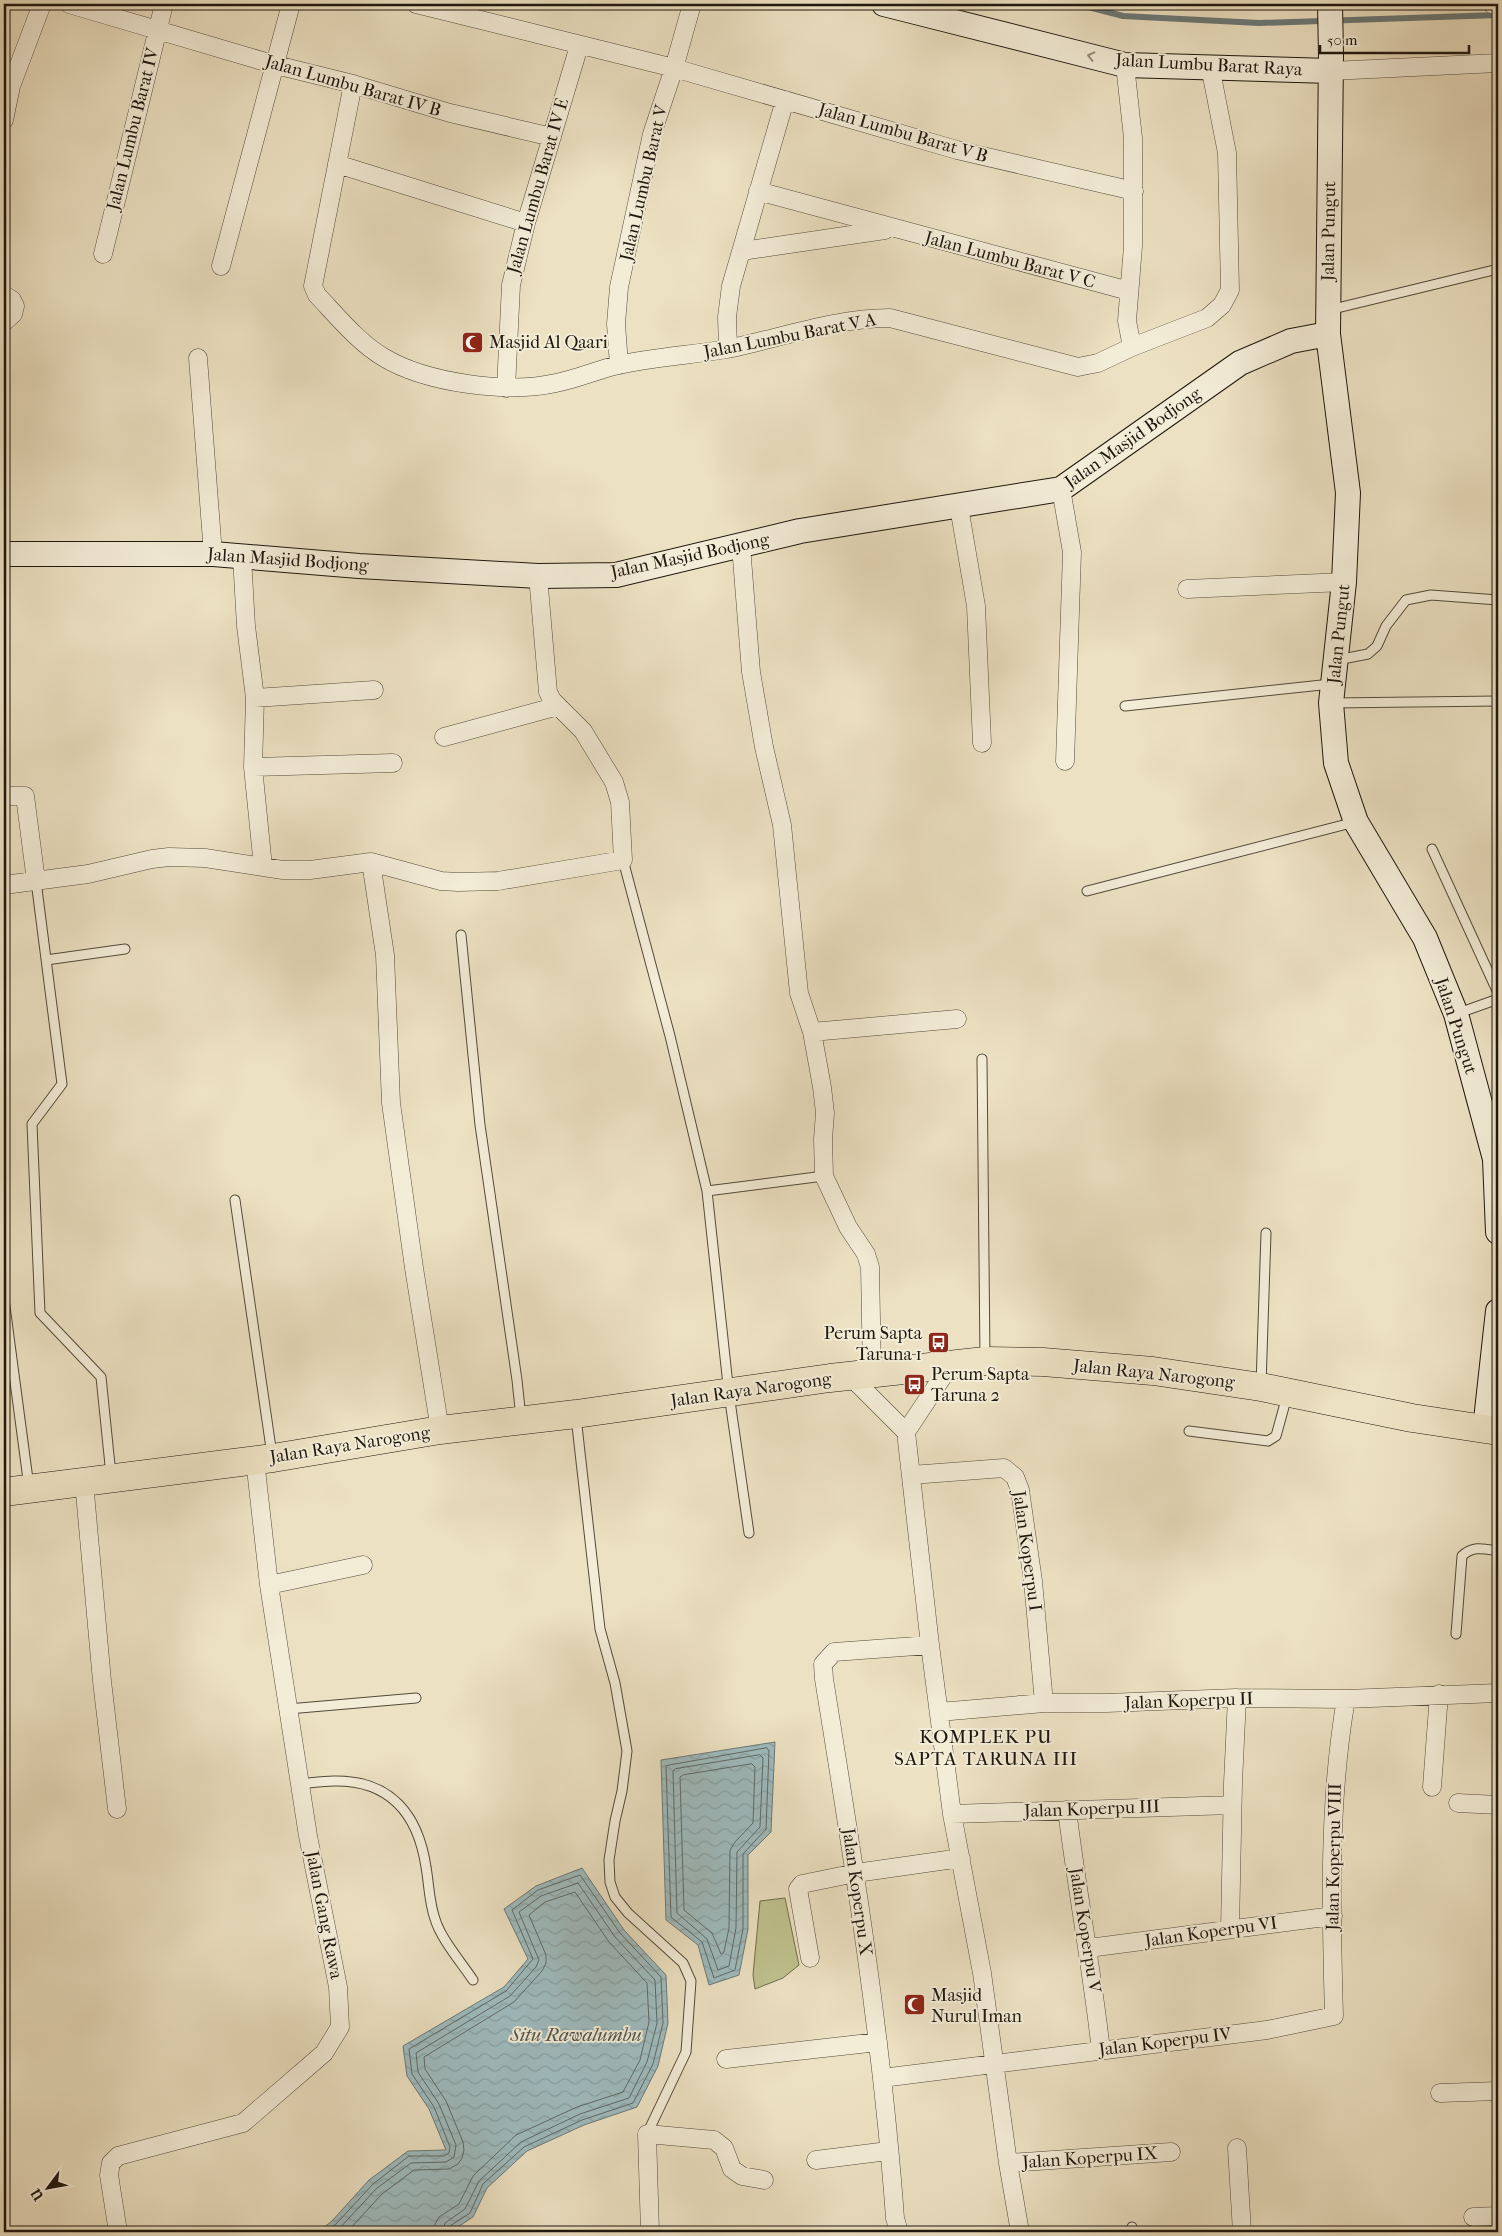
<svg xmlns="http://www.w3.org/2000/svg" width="1502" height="2236" font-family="'IM FELL French Canon',serif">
	<defs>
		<pattern id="water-waves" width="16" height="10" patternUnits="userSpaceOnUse" patternTransform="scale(1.25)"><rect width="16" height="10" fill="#9ebbbe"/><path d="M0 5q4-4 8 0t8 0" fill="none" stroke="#88a0a2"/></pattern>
	</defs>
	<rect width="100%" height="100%" fill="#ece1c2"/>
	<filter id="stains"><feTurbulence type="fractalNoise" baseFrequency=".004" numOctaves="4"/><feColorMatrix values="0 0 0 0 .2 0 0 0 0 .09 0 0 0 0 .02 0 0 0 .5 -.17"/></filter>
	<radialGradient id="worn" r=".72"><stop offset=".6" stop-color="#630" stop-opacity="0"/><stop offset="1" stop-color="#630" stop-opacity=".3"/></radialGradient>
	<path fill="#bfc18e" stroke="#6e6c4e" d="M785 1898 799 1965 783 1978 755 1989 753 1975 760 1901Z"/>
	<path fill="url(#water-waves)" stroke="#6b7978" d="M775 1742 771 1832 748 1855V1929L739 1975 709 1985 698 1945 666 1920 661 1760Z
		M582 1868 624 1930 666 1975 668 2023 658 2066 637 2107 584 2125 527 2151 487 2188 473 2217 450 2232H318L332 2221 369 2180 408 2151 446 2150 429 2109 407 2076 403 2046 504 1987 528 1959 504 1909 536 1886Z"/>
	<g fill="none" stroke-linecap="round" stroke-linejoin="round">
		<path stroke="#5e6966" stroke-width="1" d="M767 1748 769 1751 766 1829 743 1854V1929L735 1970 714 1978 702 1942 671 1917 666 1766Z
			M760 1755 763 1758 760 1827 737 1852 736 1928 729 1966 718 1970 707 1939 677 1913 673 1771 675 1769Z
			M752 1764 755 1767 753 1823 735 1842 730 1850 729 1928 724 1952 721 1954 712 1933 684 1910 680 1777 683 1775Z
			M326 2232 336 2224 373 2184 409 2156H444L449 2153 450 2147 434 2107 412 2074 409 2049 506 1991 533 1959 512 1910 538 1890 580 1875 620 1933 661 1977 663 2023 653 2064 633 2103 582 2120 524 2147 483 2184 470 2213 450 2226 448 2232
			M336 2232 377 2188 411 2163 446 2162 454 2157 456 2145 439 2104 418 2072 416 2053 510 1996 536 1967 539 1960 519 1912 541 1896 578 1883 615 1937 655 1980 657 2023 647 2062 629 2098 580 2114 521 2142 479 2181 465 2209 445 2223 442 2232
			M347 2232 382 2194 414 2170 449 2169 458 2164 462 2158 464 2150 463 2142 446 2101 425 2069 424 2057 514 2002 542 1971 546 1963V1955L529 1915 545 1902 575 1892 609 1942 647 1983 649 2022 640 2060 623 2092 577 2107 516 2135 473 2176 459 2204 439 2217 435 2224 434 2232"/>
		<path stroke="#6b7978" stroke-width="6" d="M1077 4 1123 16 1259 23 1498 15"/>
		<defs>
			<path id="lane" d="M1329 310 1498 269
				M1337 660 1368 654 1377 646 1386 626 1406 600 1431 595 1498 600
				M1331 703 1498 701
				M1125 706 1331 684
				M1432 849 1498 993
				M623 860 670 1036 707 1191 729 1394 749 1533
				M36 881 62 1084 32 1124 40 1313 101 1377 111 1475
				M1087 891 1355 822
				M461 935 480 1125 517 1380 521 1418
				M46 960 125 949
				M1456 1014 1498 999
				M982 1059 985 1359
				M707 1191 824 1176
				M235 1200 272 1455
				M4 1299 29 1487
				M1261 1385 1266 1233
				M576 1417 600 1629 615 1683 627 1751 622 1791 615 1821 609 1860 610 1882 615 1897 628 1913 683 1963 691 1981 686 2052 647 2134
				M1189 1431 1268 1441 1276 1436 1287 1396
				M1456 1634 1462 1556C1473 1545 1485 1549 1498 1551
				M288 1709 416 1698
				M300 1784C311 1783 323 1781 334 1781 390 1780 418 1814 426 1867 429 1884 429 1902 435 1919 441 1939 461 1962 473 1980
				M1132 2227 1133 2232"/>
			<path id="street" d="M69 4 276 65 353 84 450 113 552 137
				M416 4 674 68 957 150 1134 191
				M1492 4 1498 5
				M1125 65 1133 138V246L1127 321 1132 347
				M1331 71 1498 63
				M353 84 313 286 317 295C337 316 358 342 383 357 426 383 507 394 556 383 577 379 597 370 618 365 654 357 691 355 727 349 781 338 834 318 890 318L1078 367 1098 363 1132 347 1207 318 1222 305 1230 290 1227 153 1210 66
				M4 120 11 86 42 4
				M337 164 526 223
				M758 191 1129 291
				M742 251 885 230
				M103 254 164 4
				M221 266 291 4
				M4 295 12 300 15 306 13 314 4 322
				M728 348 727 317 731 286 785 100
				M198 358 213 554
				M619 365 616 324 619 287 652 134 674 68 692 4
				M506 388 511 285 526 223 579 46
				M1061 489 1072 552 1065 761
				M959 507 976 606 982 743
				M741 546 751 672 764 747 782 825 799 993 812 1032 822 1087 825 1113 823 1139 824 1176 848 1227 866 1254 870 1267 872 1373
				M242 557 246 626 255 698 253 767 263 867
				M1187 589 1344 582
				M255 698 374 690
				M444 737 558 706
				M253 767 393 763
				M4 796H25L36 881
				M371 862 385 955 391 1103 414 1268 440 1430
				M4 885 88 874 152 859 169 857 205 858 283 870H310L371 862 441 881 458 882 498 881 623 860 620 802 614 782 583 731 552 700 548 692 538 576
				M812 1032 957 1019
				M850 1376 906 1432 930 1645 952 1814 982 1973 1008 2163 1020 2232
				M906 1432 951 1364
				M911 1475 1004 1468 1015 1477 1020 1490 1033 1581 1044 1703
				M84 1482 102 1681 117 1809
				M269 1585 363 1565
				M939 1712 1044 1703H1106L1237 1698 1346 1699 1498 1693
				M1432 1787 1439 1694
				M1458 1803 1498 1805
				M1067 1810C1077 1890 1092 1970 1101 2051
				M952 1814 1232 1805
				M1230 1929 1233 1783 1237 1698
				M1089 1948 1333 1916
				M810 1958 798 1889 802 1884 856 1873 961 1858
				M726 2059 878 2042
				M882 2078 1267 2030 1334 2016C1331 1910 1328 1803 1346 1699
				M1440 2093 1498 2091
				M1237 2148 1242 2232
				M816 2160 888 2151
				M1008 2163 1171 2152
				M1473 2217 1498 2216
				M118 2232 109 2175 111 2163 118 2156 243 2123 324 2053 340 2027 338 1987 308 1836 269 1585 255 1460
				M650 2232 647 2134 714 2140 724 2148 732 2169 742 2176 764 2180
				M899 2232 895 2218C882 2037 853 1858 824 1679L823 1664 834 1652 930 1645"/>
			<path id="secondary" d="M884 4 1125 65 1331 71
				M1330 4 1331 55 1328 334 1348 493 1344 582 1331 703 1336 763 1356 822 1425 938 1456 1014 1495 1159 1498 1232
				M4 554H213L359 566 538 576 616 575 800 531 1061 489 1240 363 1291 341 1328 334
				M1485 1429 1498 1311"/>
			<path id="primary" d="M4 1492 273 1458 440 1430 576 1414 830 1378 985 1361 1043 1362 1153 1371 1261 1387 1412 1418 1498 1431"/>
		</defs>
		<use href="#lane" stroke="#524a3b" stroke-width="11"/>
		<use href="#street" stroke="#524a3b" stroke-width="19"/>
		<use href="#secondary" stroke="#1e170e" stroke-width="26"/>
		<use href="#primary" stroke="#1e170e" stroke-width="29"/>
		<use href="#lane" stroke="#f3ecd7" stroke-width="9"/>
		<use href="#street" stroke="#f3ecd7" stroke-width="18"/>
		<use href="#secondary" stroke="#f3ecd7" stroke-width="24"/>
		<use href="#primary" stroke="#ece1c2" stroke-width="28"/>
	</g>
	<defs><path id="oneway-chevron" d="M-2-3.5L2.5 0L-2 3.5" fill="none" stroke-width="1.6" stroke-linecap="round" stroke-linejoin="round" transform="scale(1.25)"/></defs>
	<use stroke="#938c7d" href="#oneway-chevron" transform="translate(1091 56) rotate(-166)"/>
	<defs>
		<symbol id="mosque-square" viewBox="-11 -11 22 22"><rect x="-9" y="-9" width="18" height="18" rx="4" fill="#8f2418" stroke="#f3ecd7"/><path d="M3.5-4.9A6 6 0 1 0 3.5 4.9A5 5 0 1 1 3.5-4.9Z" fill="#fff"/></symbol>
		<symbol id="bus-square" viewBox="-11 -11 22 22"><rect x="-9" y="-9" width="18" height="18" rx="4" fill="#8f2418" stroke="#f3ecd7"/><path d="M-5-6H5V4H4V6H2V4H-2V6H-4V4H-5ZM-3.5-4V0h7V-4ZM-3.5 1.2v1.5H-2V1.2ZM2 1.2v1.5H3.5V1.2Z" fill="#fff"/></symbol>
	</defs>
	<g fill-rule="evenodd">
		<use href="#mosque-square" x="460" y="330" width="25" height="25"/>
		<use href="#bus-square" x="926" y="1330" width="25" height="25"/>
		<use href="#bus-square" x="902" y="1372" width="25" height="25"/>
		<use href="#mosque-square" x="902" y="1992" width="25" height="25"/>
	</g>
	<g text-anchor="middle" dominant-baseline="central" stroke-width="4" stroke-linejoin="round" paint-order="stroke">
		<g font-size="18" fill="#1e170e" stroke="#f3ecd7">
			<text transform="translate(1209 65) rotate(3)">Jalan Lumbu Barat Raya</text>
			<text transform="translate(353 86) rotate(16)">Jalan Lumbu Barat IV B</text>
			<text transform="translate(133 129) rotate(-76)">Jalan Lumbu Barat IV</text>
			<text transform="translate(903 133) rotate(16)">Jalan Lumbu Barat V B</text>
			<text transform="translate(644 183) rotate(-77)">Jalan Lumbu Barat V</text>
			<text transform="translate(538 186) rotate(-74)">Jalan Lumbu Barat IV E</text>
			<text transform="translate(1329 231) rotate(-89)">Jalan Pungut</text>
			<text transform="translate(1010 260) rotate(15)">Jalan Lumbu Barat V C</text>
			<text transform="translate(790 336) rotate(-11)">Jalan Lumbu Barat V A</text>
			<text transform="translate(1133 438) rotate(-35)">Jalan Masjid Bodjong</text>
			<text transform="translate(690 556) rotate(-12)">Jalan Masjid Bodjong</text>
			<text transform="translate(288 560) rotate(4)">Jalan Masjid Bodjong</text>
			<text transform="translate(1339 634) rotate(-84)">Jalan Pungut</text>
			<text transform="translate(1456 1026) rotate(72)">Jalan Pungut</text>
			<text transform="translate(1154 1374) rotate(6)">Jalan Raya Narogong</text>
			<text transform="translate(751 1390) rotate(-8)">Jalan Raya Narogong</text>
			<text transform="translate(350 1445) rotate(-9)">Jalan Raya Narogong</text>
			<text transform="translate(1027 1551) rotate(82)">Jalan Koperpu I</text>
			<text transform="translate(1189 1701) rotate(-2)">Jalan Koperpu II</text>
			<text transform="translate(1092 1809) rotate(-2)">Jalan Koperpu III</text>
			<text transform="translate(1334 1857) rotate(-89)">Jalan Koperpu VIII</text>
			<text transform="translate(857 1892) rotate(82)">Jalan Koperpu X</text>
			<text transform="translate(324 1915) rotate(79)">Jalan Gang Rawa</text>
			<text transform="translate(1085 1930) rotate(81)">Jalan Koperpu V</text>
			<text transform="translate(1211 1932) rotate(-8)">Jalan Koperpu VI</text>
			<text transform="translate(1165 2042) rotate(-7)">Jalan Koperpu IV</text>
			<text transform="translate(1090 2158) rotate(-4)">Jalan Koperpu IX</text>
		</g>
		<g font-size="18" fill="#1e170e" stroke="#f3ecd7" text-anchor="start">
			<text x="489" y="342">Masjid Al Qaari</text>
			<text x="922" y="1333" text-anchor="end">Perum Sapta<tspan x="922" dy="21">Taruna 1</tspan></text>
			<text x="931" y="1374">Perum Sapta<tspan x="931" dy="21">Taruna 2</tspan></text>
			<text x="931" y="1995">Masjid<tspan x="931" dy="21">Nurul Iman</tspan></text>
		</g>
		<g font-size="19" letter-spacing="1" fill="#1e170e" stroke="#f3ecd7">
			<text x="986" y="1737">KOMPLEK PU<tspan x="986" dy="22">SAPTA TARUNA III</tspan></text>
		</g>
		<g font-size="19" font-style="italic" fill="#4b504c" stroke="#f3ecd7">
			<text x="576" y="2035">Situ Rawalumbu</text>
		</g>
	</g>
	<rect width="1502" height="2236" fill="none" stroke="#ece1c2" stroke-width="20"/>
	<rect x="5" y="5" width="1492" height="2226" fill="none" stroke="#1e170e" stroke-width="2.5"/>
	<rect x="10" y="10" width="1482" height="2216" fill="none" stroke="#1e170e"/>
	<g transform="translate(48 2188) rotate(238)" stroke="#f3ecd7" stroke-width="4" paint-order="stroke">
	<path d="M0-4L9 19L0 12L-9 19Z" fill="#1e170e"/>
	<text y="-8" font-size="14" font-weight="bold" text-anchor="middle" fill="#1e170e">U</text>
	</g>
	<path d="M1320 45v8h149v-8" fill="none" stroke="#1e170e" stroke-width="2.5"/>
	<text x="1327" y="45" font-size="15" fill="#1e170e" stroke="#f3ecd7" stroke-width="4" paint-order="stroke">50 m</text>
	<rect width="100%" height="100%" filter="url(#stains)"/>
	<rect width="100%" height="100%" fill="url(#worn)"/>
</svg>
